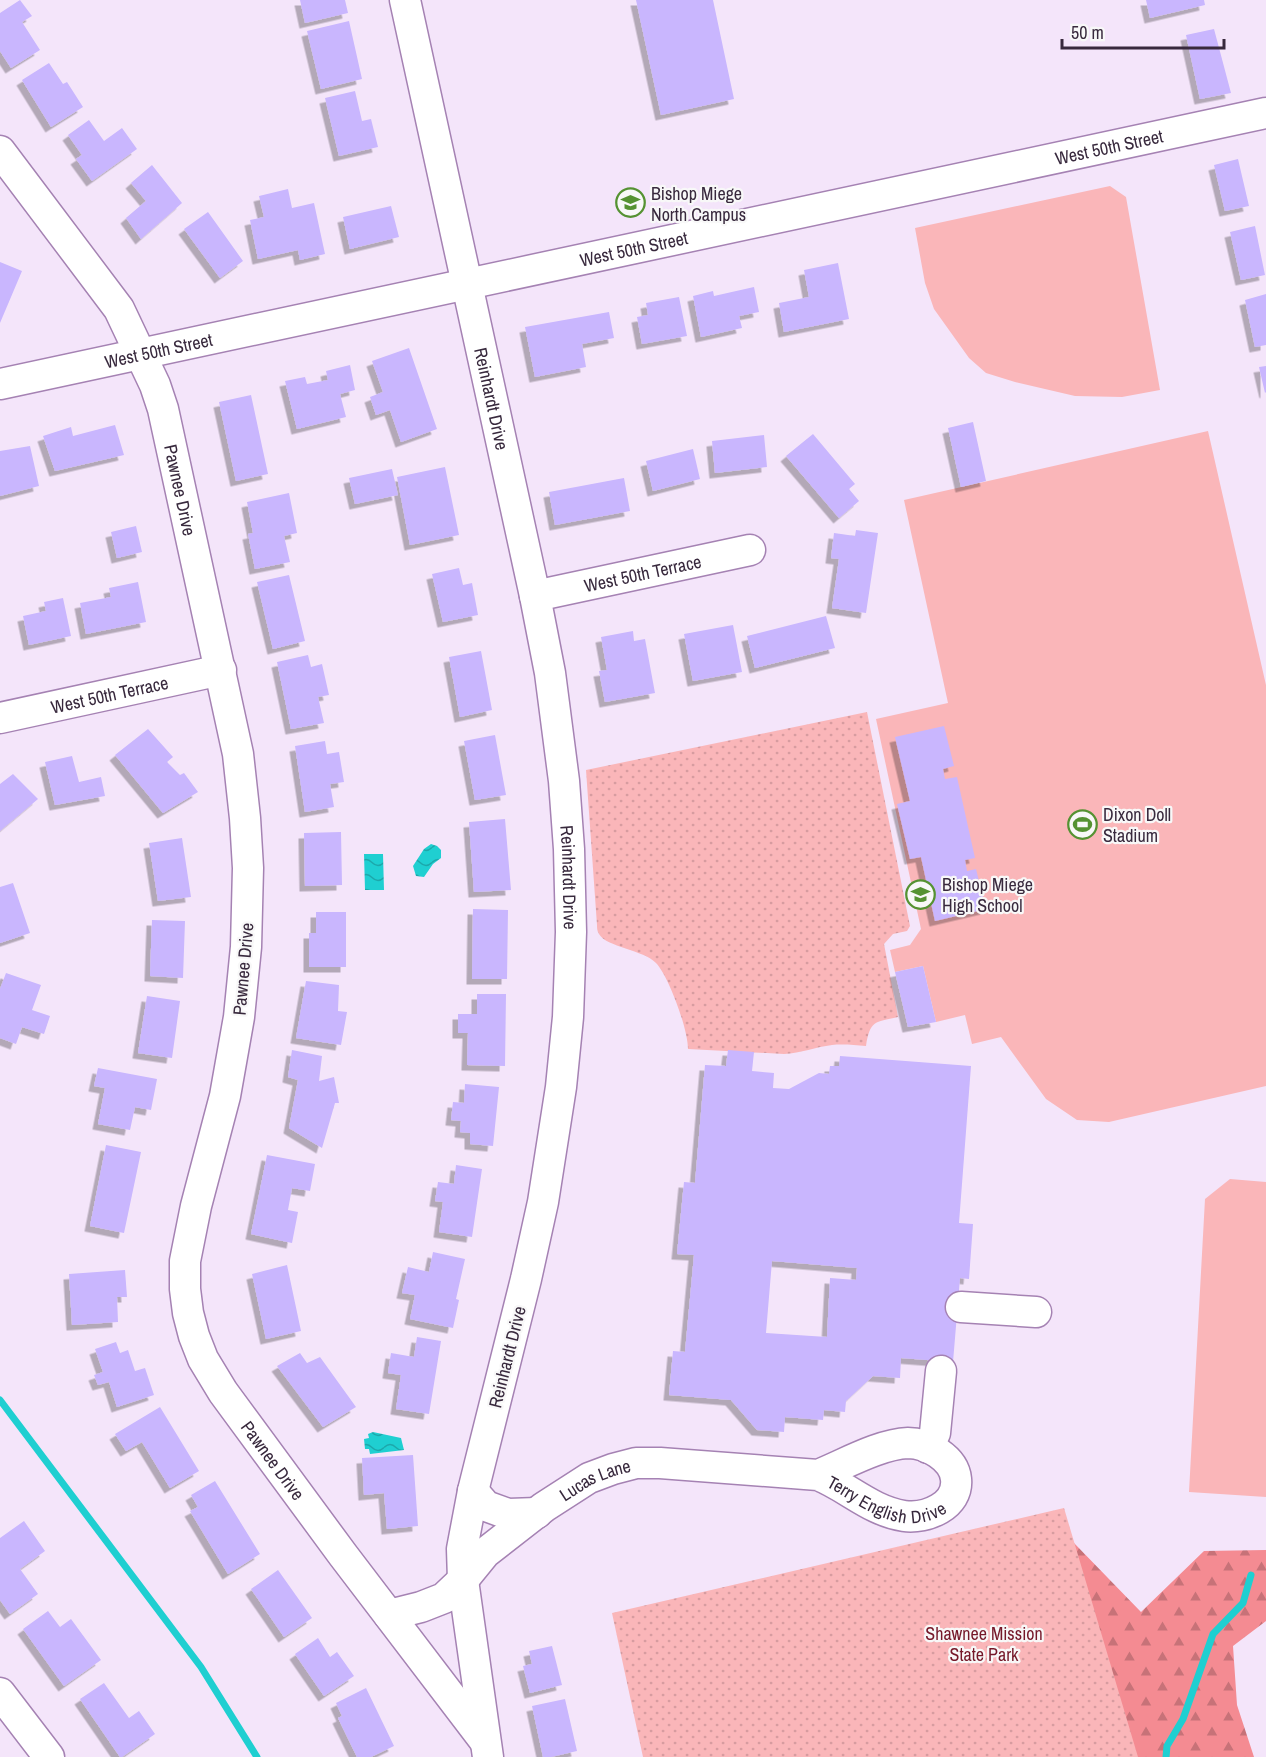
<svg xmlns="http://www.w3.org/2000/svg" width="1266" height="1757" font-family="'Archivo Narrow',sans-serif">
	<defs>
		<pattern id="forest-firs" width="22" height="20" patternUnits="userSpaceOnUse" patternTransform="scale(1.5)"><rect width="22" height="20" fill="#f48b92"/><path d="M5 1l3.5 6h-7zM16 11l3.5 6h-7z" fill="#c77278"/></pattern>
		<pattern id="park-dots" width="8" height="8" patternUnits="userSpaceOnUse" patternTransform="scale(1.5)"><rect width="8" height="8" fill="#fab6b9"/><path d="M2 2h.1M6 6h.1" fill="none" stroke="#d79ca0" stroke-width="1.8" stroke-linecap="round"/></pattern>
		<pattern id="water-waves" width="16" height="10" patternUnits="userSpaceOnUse" patternTransform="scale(1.5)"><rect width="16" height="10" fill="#1fcfd1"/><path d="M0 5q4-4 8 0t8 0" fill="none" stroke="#1ca8ab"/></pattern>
		<filter id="shadow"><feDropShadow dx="-5.5" dy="5.5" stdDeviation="0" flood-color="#0004"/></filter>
	</defs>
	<rect width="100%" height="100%" fill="#f4e5fa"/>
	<path fill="url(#forest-firs)" d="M1074 1543 1141 1612 1204 1551 1266 1550V1621L1233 1646 1237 1705 1254 1757H1072Z"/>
	<path fill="url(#park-dots)" d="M867 712 910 926 907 931 893 934 884 944 898 1017C874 1022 870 1021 866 1046 854 1045 843 1044 832 1045 816 1047 801 1053 784 1054L688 1049C688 1029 669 977 656 963 644 950 606 947 599 934 597 931 597 928 597 925L586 770Z
		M1064 1508 1138 1757H643L612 1613Z"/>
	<path fill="#fab6b9" d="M1110 186 1126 197 1160 390 1122 397 1075 396 1015 382 986 373 969 358 934 309 925 283 915 228Z
		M1208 431 1266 685V1086L1109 1122 1077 1120 1046 1099 1001 1037 972 1044 965 1015 936 1022 923 966 895 972 890 950 910 945 921 929 876 719 948 703 904 500Z
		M1230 1179 1266 1182V1497L1189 1492 1205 1199Z"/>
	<path fill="url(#water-waves)" d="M431 844 437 846 441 850V858L433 864 424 877 416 876 413 866 424 849Z
		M364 854H383L384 890H365Z
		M373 1432 401 1438 404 1450 370 1454 369 1449H365L364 1439 369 1438 368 1434Z"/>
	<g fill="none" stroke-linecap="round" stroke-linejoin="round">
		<path stroke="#1fcfd1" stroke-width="7" d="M0 1400 201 1667 257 1757
			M1166 1757 1167 1746 1183 1719 1213 1634 1243 1603 1251 1575"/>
	</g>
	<path fill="#c9b6fe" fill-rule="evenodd" filter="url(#shadow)" d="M20 0 32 16 22 22 40 50 11 68 0 51V13Z
		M300 0H345L348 13 305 23Z
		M636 0H713L734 99 661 115Z
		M1146 0H1204L1205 5 1150 18Z
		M349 21 362 79 321 89 307 31Z
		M1214 29 1231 93 1200 99 1186 35Z
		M49 63 63 84 67 82 83 107 51 127 22 80Z
		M355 91 362 121 371 119 378 147 339 156 325 98Z
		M89 120 104 141 122 128 137 149 92 181 76 159 82 155 68 135Z
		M1238 159 1249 206 1225 211 1214 165Z
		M152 165 182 203 141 239 126 218 146 201 131 183Z
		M288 189 292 208 314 203 325 254 300 260 298 250 258 259 250 220 264 217 259 196Z
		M391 206 399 237 350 249 343 217Z
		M208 212 243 261 220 278 184 229Z
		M1255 226 1265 275 1241 280 1230 232Z
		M0 262 22 271 0 323Z
		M838 263 849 319 784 332 779 303 809 297 804 270Z
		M754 287 759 312 739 316 742 328 701 337 693 296 713 291 714 296Z
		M1266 294V345L1255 347 1245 300Z
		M679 297 687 336 642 344 637 317 648 315 646 303Z
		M609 312 614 338 582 344 586 367 535 377 525 327Z
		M409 348 437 429 401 442 390 410 376 415 370 397 383 392 372 361Z
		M350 365 355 390 340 394 346 417 297 429 285 381 305 377 307 384 328 380 326 371Z
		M1266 366V392L1265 393 1259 367Z
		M251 395 268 474 236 481 219 402Z
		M973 422 986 481 961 487 948 428Z
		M115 425 124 455 55 471 43 436 71 427 73 436Z
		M813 434 855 484 849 489 859 501 839 518 786 456Z
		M764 435 767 467 715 473 712 441Z
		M30 446 39 486 0 496V451Z
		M693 449 700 479 653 491 646 461Z
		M445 467 459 535 410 545 397 477Z
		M392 469 398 495 355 504 349 478Z
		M624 478 630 511 555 525 549 492Z
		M289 493 297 533 284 536 290 562 255 569 248 534 253 533 247 502Z
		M136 526 142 552 117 558 111 532Z
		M856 530 878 533 866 613 832 608 839 559 831 558 834 533 855 536Z
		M459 568 463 585 472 583 478 615 443 622 432 574Z
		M289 575 305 641 273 649 257 582Z
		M138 582 146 622 86 634 80 603 111 597 109 588Z
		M63 598 71 636 29 645 23 616 46 611 44 602Z
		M826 616 835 648 755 668 747 636Z
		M733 625 742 672 693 681 684 634Z
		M633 631 634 641 645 639 655 693 605 702 599 671 607 670 601 637Z
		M481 651 492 710 460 717 449 657Z
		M308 655 311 667 322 664 329 695 318 697 324 723 291 729 277 662Z
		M944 726 954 766 943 769 945 779 957 777 975 858 965 860 967 871 976 869 986 909 935 921 921 857 910 859 897 804 910 801 895 737Z
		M148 729 173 757 167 762 180 775 184 773 198 792 163 813 115 755Z
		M495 735 506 795 475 800 464 741Z
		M325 741 327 754 339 752 344 782 330 784 334 807 305 812 295 746Z
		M72 756 79 782 101 777 105 796 55 805 45 762Z
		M13 774 38 799 0 831V784Z
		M505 819 511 890 474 892 469 822Z
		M341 832 342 885 305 886 304 833Z
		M182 838 191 897 158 901 149 843Z
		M13 883 30 933 0 943V887Z
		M473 909 508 910 507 979H472Z
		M316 912H346V967H309V933H316Z
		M152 920 185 921 183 978 150 976Z
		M923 966 936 1022 908 1027 895 972Z
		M6 973 41 985 32 1010 50 1016 44 1034 22 1027 16 1044 0 1038V989Z
		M306 981 339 985 338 1011 347 1012 341 1045 296 1038Z
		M477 994H506L505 1066 467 1065 468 1033H458V1014H477Z
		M147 996 180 1001 172 1058 138 1053Z
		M292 1050 322 1056 319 1081 334 1077 339 1103H335L322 1148 289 1128 298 1080 288 1077Z
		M728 1050 754 1052 752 1071 774 1073 773 1088 789 1089 819 1073 829 1074 830 1066H839L840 1056 971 1066 959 1223 973 1224 969 1279 960 1278 953 1362 901 1358 900 1378 873 1376 846 1401 845 1412 824 1410 823 1420 785 1417 784 1432 757 1430 731 1400 669 1395 673 1351 685 1352 694 1255 677 1254 684 1182 695 1183 705 1065 726 1066ZM772 1261 857 1268 856 1280 830 1278 827 1337 766 1333Z
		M98 1068 157 1079 151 1110 135 1107 130 1130 98 1124 105 1088 94 1086Z
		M465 1084 499 1087 493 1146 470 1144V1133L460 1132 461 1121 451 1120 453 1102 464 1103Z
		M106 1145 141 1152 124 1233 90 1226Z
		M267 1155 315 1164 310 1191 292 1188 288 1210 298 1212 292 1243 251 1234Z
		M456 1165 482 1169 472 1237 439 1232 443 1202 435 1201 438 1182 454 1184Z
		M433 1252 465 1259 456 1299 459 1300 453 1328 410 1319 415 1295 402 1293 408 1267 429 1272Z
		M287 1265 301 1331 266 1339 252 1274Z
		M125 1270 127 1297H117L118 1322 72 1325 69 1274Z
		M417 1337 441 1341 429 1414 396 1409 401 1375 388 1373 391 1353 414 1357Z
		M116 1342 120 1353 128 1350 135 1371 145 1368 154 1395 117 1407 109 1382 98 1385 94 1375 103 1372 95 1349Z
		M300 1353 307 1363 320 1357 356 1407 323 1427 277 1366Z
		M160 1407 199 1471 170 1488 142 1442 126 1451 115 1434Z
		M413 1455 418 1526 387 1529 384 1493 364 1495 362 1458Z
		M215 1481 260 1554 228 1574 190 1511 198 1507 191 1495Z
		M24 1521 45 1551 20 1569 38 1594 10 1614 0 1600V1538Z
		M278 1570 312 1618 284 1637 251 1589Z
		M48 1611 60 1627 71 1619 101 1660 64 1686 23 1629Z
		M318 1638 330 1657 337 1652 354 1676 324 1696 295 1654Z
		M552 1646 562 1685 530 1693 523 1666 532 1664 529 1651Z
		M104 1683 129 1718 139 1711 155 1734 122 1757H120L80 1699Z
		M366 1688 394 1746 371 1757H357L338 1718 342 1716 336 1703Z
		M565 1699 577 1751 551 1757H543L532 1706Z"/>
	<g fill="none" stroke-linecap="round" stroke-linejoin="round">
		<defs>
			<g id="minor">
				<path id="s1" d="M405 0 535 596 550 673 564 781 569 849 571 932 568 1017 561 1087 543 1202 526 1279 473 1491 462 1549 463 1580 488 1757"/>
				<path id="s2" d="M0 151 119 309 155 385 163 409 238 754 245 818 248 868 246 947 239 1017 225 1096 196 1206 185 1261V1289L188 1313 194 1336 203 1359 223 1392 343 1555 484 1740"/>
				<path id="s3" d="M0 384 1266 113"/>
				<path id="s4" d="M535 596 750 550"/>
				<path id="s5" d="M0 718 221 670"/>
				<path d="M961 1307 1036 1312"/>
				<path d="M928 1448 935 1433 941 1371"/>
				<path d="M473 1491 486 1506 508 1514 537 1513"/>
				<path id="s6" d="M389 1615 421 1607 444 1598 463 1580 485 1553 544 1507 589 1478 613 1469 636 1463H660L818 1475C848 1487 871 1511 904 1516 926 1519 959 1506 956 1479 954 1458 927 1443 908 1443 880 1444 845 1464 818 1475"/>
				<path d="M0 1693 49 1757"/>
			</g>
		</defs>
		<use href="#minor" stroke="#a582b3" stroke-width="33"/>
		<use href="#minor" stroke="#fff" stroke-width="30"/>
	</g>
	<defs>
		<symbol id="school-ring" viewBox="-11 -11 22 22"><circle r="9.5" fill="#f8f8f8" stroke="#559232" stroke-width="1.5"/><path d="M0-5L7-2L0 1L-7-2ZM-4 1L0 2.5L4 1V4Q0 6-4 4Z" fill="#559232"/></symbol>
		<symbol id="stadium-ring" viewBox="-11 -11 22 22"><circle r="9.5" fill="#f8f8f8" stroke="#559232" stroke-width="1.5"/><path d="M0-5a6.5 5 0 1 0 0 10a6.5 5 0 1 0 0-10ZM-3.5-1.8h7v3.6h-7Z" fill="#559232"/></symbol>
	</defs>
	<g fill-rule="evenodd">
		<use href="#school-ring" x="614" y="186" width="33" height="33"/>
		<use href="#stadium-ring" x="1066" y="808" width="33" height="33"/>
		<use href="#school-ring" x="904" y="878" width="33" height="33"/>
	</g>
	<g text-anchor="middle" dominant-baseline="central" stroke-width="4.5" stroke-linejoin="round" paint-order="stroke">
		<g font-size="18" fill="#38293d" stroke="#f8f8f8">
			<text stroke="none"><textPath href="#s3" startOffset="1134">West 50th Street</textPath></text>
			<text stroke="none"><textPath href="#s3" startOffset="648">West 50th Street</textPath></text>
			<text stroke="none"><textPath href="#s3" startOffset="162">West 50th Street</textPath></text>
			<text stroke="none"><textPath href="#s1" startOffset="408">Reinhardt Drive</textPath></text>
			<text stroke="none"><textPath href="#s2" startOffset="390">Pawnee Drive</textPath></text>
			<text stroke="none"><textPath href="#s4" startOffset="110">West 50th Terrace</textPath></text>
			<text stroke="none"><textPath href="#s5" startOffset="112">West 50th Terrace</textPath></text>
			<text stroke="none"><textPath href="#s1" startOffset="894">Reinhardt Drive</textPath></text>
			<text transform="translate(243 969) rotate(-85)">Pawnee Drive</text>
			<text transform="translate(507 1357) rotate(-76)">Reinhardt Drive</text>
			<text stroke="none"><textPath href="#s2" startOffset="1398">Pawnee Drive</textPath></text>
			<text stroke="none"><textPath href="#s6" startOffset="252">Lucas Lane</textPath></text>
			<text stroke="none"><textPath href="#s6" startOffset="554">Terry English Drive</textPath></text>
		</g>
		<g font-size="18" fill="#38293d" stroke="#f8f8f8" text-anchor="start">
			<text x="651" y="193">Bishop Miege<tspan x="651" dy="21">North Campus</tspan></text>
			<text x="1103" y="814">Dixon Doll<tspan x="1103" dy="21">Stadium</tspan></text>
			<text x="942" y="884">Bishop Miege<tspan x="942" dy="21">High School</tspan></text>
		</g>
		<g font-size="18" fill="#751829" stroke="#f8f8f8">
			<text x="984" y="1633">Shawnee Mission<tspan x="984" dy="21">State Park</tspan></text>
		</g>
	</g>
	<path d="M1062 39v9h162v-9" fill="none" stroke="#38293d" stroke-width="3"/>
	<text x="1071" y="39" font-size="18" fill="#38293d" stroke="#f8f8f8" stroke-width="4.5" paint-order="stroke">50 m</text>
</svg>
